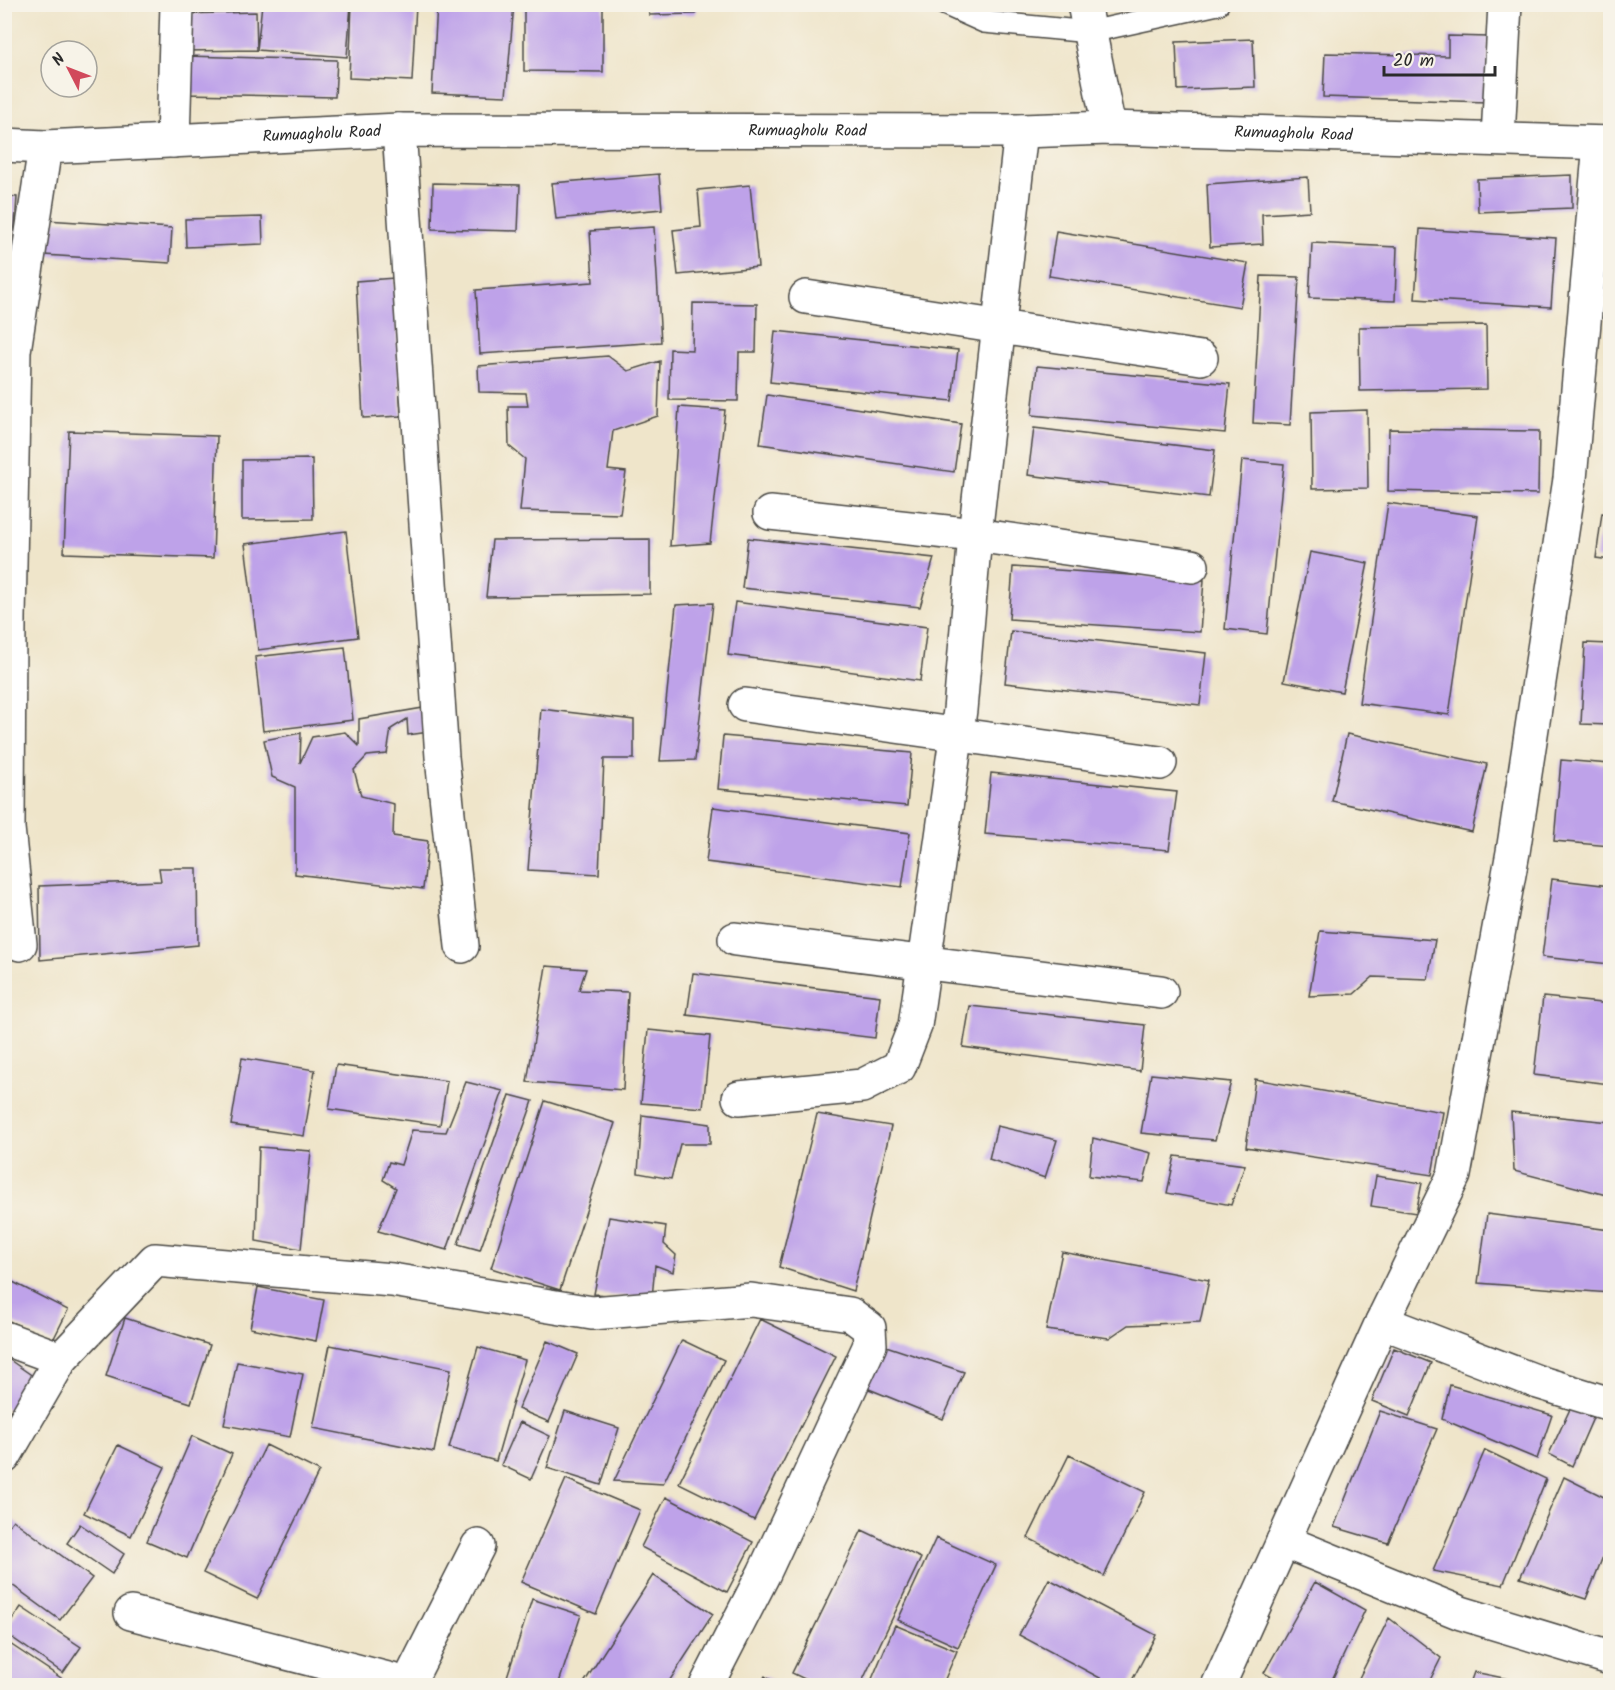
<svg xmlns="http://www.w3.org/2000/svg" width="1615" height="1690" font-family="Kalam,sans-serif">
	<rect width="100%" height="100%" fill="#f7f3e8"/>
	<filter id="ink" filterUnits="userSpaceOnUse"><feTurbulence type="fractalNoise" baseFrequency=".0167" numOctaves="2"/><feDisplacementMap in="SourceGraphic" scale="12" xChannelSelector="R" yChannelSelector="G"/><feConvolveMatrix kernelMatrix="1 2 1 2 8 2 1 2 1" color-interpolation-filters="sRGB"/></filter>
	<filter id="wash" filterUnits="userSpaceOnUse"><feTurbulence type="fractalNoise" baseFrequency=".008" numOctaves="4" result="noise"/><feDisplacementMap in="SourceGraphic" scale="24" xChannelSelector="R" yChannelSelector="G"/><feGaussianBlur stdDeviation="1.35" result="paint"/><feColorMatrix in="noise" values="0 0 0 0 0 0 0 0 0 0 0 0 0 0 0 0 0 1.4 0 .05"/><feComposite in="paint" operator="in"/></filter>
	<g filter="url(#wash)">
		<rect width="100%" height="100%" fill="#efe5ca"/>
		<g id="blocks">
			<path fill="#bea2e9" d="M262 4H351L347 57 257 50Z
				M352 4H416L412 81 349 78Z
				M437 4H514L506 96 432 93Z
				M524 4H603V72L524 71Z
				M649 4H696V14L649 15Z
				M256 12 257 50 183 51 182 14Z
				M1448 36 1489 37 1487 102 1323 97 1325 53 1448 56Z
				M1253 39 1255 87 1178 90 1176 42Z
				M185 56 337 60 335 97 184 94Z
				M659 174 662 209 556 219 552 183Z
				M1572 175V208L1478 212 1477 179Z
				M1308 177 1310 211 1262 214 1263 244 1210 247 1207 184Z
				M433 183 520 185 518 231 432 229Z
				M750 185 758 267 678 275 673 230 701 227 698 190Z
				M4 196 17 197 13 252 4 251Z
				M262 217 263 244 186 247 185 219Z
				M46 220 172 228 170 263 44 255Z
				M654 227 661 342 480 354 476 290 593 282 590 231Z
				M1420 229 1556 238 1551 307 1415 299Z
				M1056 231 1248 263 1240 307 1049 276Z
				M1312 243 1397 247 1395 301 1309 298Z
				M1261 276 1299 277 1290 425 1253 423Z
				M394 278 401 416 363 418 356 281Z
				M693 303 757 304 756 352H739L738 401 669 400 670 349 692 350Z
				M1486 325 1487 389 1360 391 1359 327Z
				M775 331 958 350 952 401 770 382Z
				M608 356 628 371 660 361 658 416 613 431 608 470 626 472 620 514 520 511 525 459 509 446 508 406H528L526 393 479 392 478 366Z
				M1037 366 1230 384 1225 433 1032 415Z
				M767 395 961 424 954 472 760 444Z
				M679 407 725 410 710 543 670 546Z
				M1367 410 1368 488 1312 489 1311 412Z
				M1034 428 1215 450 1209 497 1028 475Z
				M1389 429 1539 431 1538 494 1388 491Z
				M69 431 217 436 213 558 64 553Z
				M312 459 313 519 242 520V460Z
				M1242 460 1284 464 1267 634 1225 629Z
				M1388 503 1478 516 1449 715 1359 703Z
				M1602 513 1610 514V560L1596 558Z
				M346 531 358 637 258 650 245 544Z
				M748 538 934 558 920 607 742 588Z
				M650 539V594L486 597 492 540Z
				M1310 552 1368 563 1342 692 1284 681Z
				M1013 567 1204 580 1200 632 1009 619Z
				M735 602 927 627 920 681 728 655Z
				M713 603 695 760 660 761 676 605Z
				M1011 631 1206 653 1200 705 1005 683Z
				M1585 643 1610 644V725L1581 724Z
				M345 647 353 720 263 731 255 657Z
				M429 707V732L408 735 407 719 391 729 387 754 367 756 354 770 361 796 394 804 393 836 428 841 423 889 295 874V787L272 777 264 740 301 733 300 763 312 737 345 732 359 746V719Z
				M541 709 634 720V759H604L599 874 528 870Z
				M1347 734 1487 764 1472 832 1332 801Z
				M723 736 912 753 907 806 718 789Z
				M1561 760 1610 764V846L1554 841Z
				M991 773 1177 792 1169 850 985 834Z
				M713 807 910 833 902 887 706 862Z
				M159 868H197L198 945 40 960 39 886 161 881Z
				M1552 879 1610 886V964L1542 957Z
				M1320 931 1435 940 1428 979 1373 977 1354 994 1309 996Z
				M546 966 586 969 579 990 628 992 623 1090 527 1082Z
				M693 973 880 996 875 1038 687 1015Z
				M1543 997 1610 1004V1084L1534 1075Z
				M970 1006 1145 1025 1140 1071 963 1047Z
				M648 1030 710 1036 703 1108 641 1103Z
				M242 1058 315 1070 304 1136 231 1125Z
				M336 1065 447 1081 440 1125 329 1109Z
				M1151 1074 1231 1082 1215 1140 1141 1133Z
				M1255 1079 1443 1112 1432 1175 1246 1147Z
				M466 1082 503 1091 447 1250 378 1231 396 1188 383 1180 389 1162 401 1165 412 1130 446 1132Z
				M510 1095 533 1101 480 1250 458 1244Z
				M545 1101 615 1123 560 1290 491 1268Z
				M1511 1112 1610 1122V1196L1514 1171Z
				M817 1114 891 1126 853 1291 779 1267Z
				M642 1115 710 1124V1144H680L671 1179 638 1173Z
				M997 1126 1057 1140 1045 1178 989 1159Z
				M1093 1138 1151 1153 1144 1182 1089 1176Z
				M259 1147 311 1151 301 1249 256 1241Z
				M1175 1156 1245 1165 1231 1205 1167 1193Z
				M1376 1176 1422 1183 1416 1213 1371 1206Z
				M1487 1214 1610 1230V1293L1478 1283Z
				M609 1217 666 1226 664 1244 676 1255 673 1272 655 1265 652 1298 594 1294Z
				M1062 1252 1209 1280 1200 1322 1128 1325 1109 1338 1046 1330Z
				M5 1278 68 1310 52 1342 5 1319Z
				M258 1287 324 1300 316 1341 250 1328Z
				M125 1318 210 1345 191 1403 106 1376Z
				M760 1319 836 1356 754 1520 679 1483Z
				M682 1340 724 1360 663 1484 614 1481Z
				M547 1341 578 1354 549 1422 518 1409Z
				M330 1345 451 1369 434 1452 313 1428Z
				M886 1346 964 1372 943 1419 864 1387Z
				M478 1347 525 1360 496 1461 449 1448Z
				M1394 1348 1431 1363 1409 1416 1372 1401Z
				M4 1356 37 1379 13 1412 4 1406Z
				M237 1362 303 1374 290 1437 224 1425Z
				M1450 1385 1552 1415 1537 1459 1442 1419Z
				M1571 1407 1593 1418 1572 1466 1549 1454Z
				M565 1411 619 1428 601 1485 547 1468Z
				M1380 1411 1437 1429 1388 1543 1334 1527Z
				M520 1422 550 1436 531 1479 501 1465Z
				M192 1436 232 1454 187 1558 147 1541Z
				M118 1445 165 1467 131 1536 84 1513Z
				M266 1445 319 1471 257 1599 203 1573Z
				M1485 1450 1546 1479 1503 1585 1433 1571Z
				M1069 1455 1145 1492 1104 1576 1028 1538Z
				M1564 1477 1610 1500V1539L1586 1599 1520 1578Z
				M566 1479 640 1510 596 1614 521 1582Z
				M666 1497 753 1542 727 1592 641 1547Z
				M13 1520 92 1578 60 1620 4 1579V1532Z
				M80 1524 124 1554 112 1574 67 1543Z
				M862 1530 921 1558 860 1686H819L792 1673Z
				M936 1538 996 1565 958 1647 898 1620Z
				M653 1575 713 1614 666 1686H582Z
				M1049 1579 1156 1635 1129 1686H1115L1019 1635Z
				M1315 1582 1365 1610 1329 1686H1287L1264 1673Z
				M532 1599 581 1615 558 1686H504Z
				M21 1607 81 1647 63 1673 4 1632Z
				M1389 1618 1441 1658 1427 1686H1355Z
				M895 1625 957 1651 942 1686H869Z
				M4 1640 64 1680 60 1686H4Z
				M1474 1672 1533 1684V1686H1469Z
				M765 1676 780 1686H759Z"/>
		</g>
	</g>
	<g filter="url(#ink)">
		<use href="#blocks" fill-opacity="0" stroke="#484743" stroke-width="1.5"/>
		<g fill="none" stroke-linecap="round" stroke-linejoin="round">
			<defs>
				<path id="service" d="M944 4 984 22 1090 32 1218 4"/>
				<g id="minor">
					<path d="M1084 4 1109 128"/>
					<path d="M399 130 442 757 462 946"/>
					<path d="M1498 138 1505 4"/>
					<path d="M173 141 177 4"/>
					<path id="s1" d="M4 145 45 147 399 130 1021 131 1109 128 1610 143"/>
					<path d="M806 297 1201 358"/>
					<path d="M770 513 975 535 1192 566"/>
					<path d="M745 705 1160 763"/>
					<path d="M735 939 1161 992"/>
					<path d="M20 944 8 828 9 619 14 351 45 147"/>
					<path d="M739 1098 862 1086 899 1067 915 1026 960 710 975 535 1021 131"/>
					<path d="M1382 1322 1538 1382 1610 1404"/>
					<path d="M4 1338 61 1359"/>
					<path d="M4 1457 61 1359 155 1260 392 1280 592 1313 751 1300 850 1314 869 1328 870 1345 764 1573 706 1686"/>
					<path d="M1283 1541 1461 1613 1610 1658"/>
					<path d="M131 1613 415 1686"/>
					<path d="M407 1686 478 1546"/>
					<path d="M1218 1686 1382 1322 1454 1175 1513 852 1570 479 1600 143"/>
				</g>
			</defs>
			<use href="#service" stroke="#484743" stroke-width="24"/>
			<use href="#minor" stroke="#484743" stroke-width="36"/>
			<use href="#service" stroke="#fff" stroke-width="21"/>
			<use href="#minor" stroke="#fff" stroke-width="33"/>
		</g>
	</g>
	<g text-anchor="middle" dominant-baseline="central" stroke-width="5" stroke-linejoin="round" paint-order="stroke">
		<g font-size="16" fill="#2b2b2b" stroke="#f7f3e8">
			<text stroke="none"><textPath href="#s1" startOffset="804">Rumuagholu Road</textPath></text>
			<text stroke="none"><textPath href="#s1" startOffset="318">Rumuagholu Road</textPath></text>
			<text stroke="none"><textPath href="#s1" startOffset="1290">Rumuagholu Road</textPath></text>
		</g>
	</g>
	<rect width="1615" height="1690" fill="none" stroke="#f7f3e8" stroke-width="24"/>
	<g transform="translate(69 69) rotate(312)"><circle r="28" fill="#f7f3e8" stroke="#a5a39c" stroke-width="1.5"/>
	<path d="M0-4.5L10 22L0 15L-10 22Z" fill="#d1495b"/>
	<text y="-9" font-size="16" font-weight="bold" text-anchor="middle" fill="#2b2b2b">N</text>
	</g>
	<path d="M1384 66v9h111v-9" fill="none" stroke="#2b2b2b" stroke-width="3"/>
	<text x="1393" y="66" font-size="18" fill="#2b2b2b" stroke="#f7f3e8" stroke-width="4.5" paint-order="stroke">20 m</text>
</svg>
